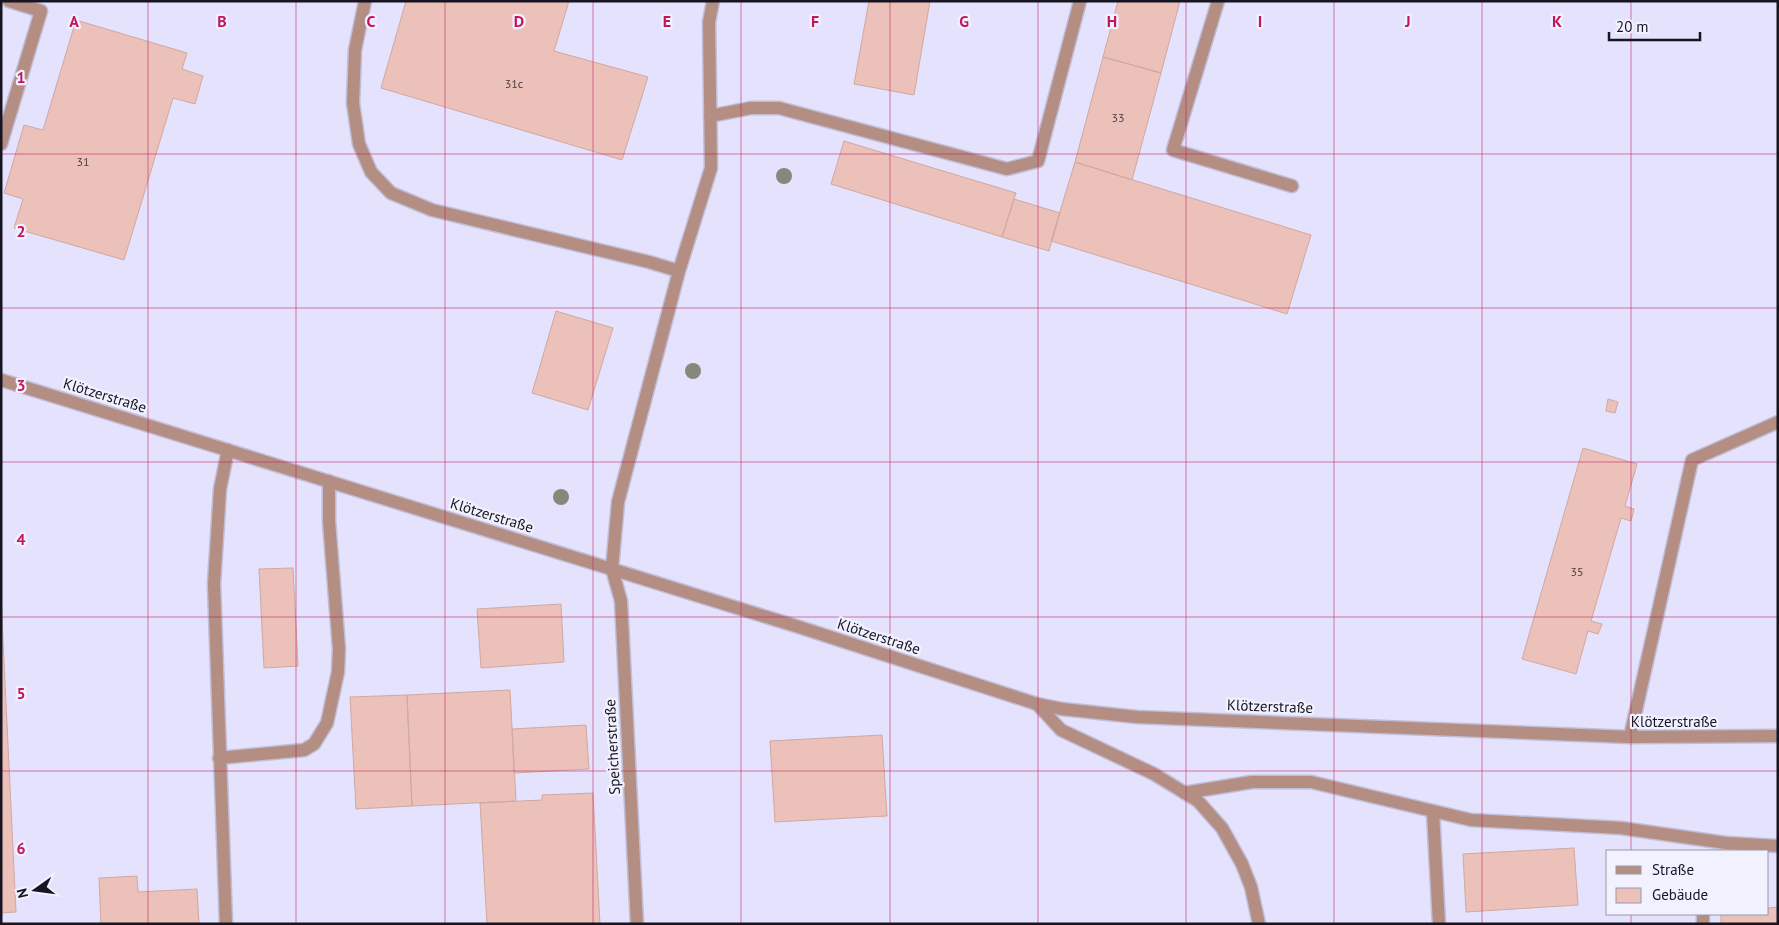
<svg xmlns="http://www.w3.org/2000/svg" width="1779" height="925" font-family="'PT Sans',sans-serif">
	<rect width="100%" height="100%" fill="#e5e2fd"/>
	<path fill="#ebc1b9" stroke="#cfa9a2" d="M406 1H569L554 51 648 77 622 160 381 88Z
		M869 1H930L914 95 854 84Z
		M1118 1H1180L1161 73 1103 57Z
		M76 20 187 53 182 69 203 76 195 104 173 98 124 260 14 228 23 199 4 193 24 125 43 130Z
		M1103 57 1161 73 1132 180 1075 162Z
		M844 141 1016 193 1002 237 831 184Z
		M1075 162 1311 235 1287 314 1051 241Z
		M1014 199 1060 213 1049 251 1002 237Z
		M556 311 613 328 588 410 532 393Z
		M1608 399 1618 402 1615 413 1606 411Z
		M1583 448 1637 464 1625 506 1634 509 1631 521 1621 518 1591 621 1602 624 1598 634 1588 631 1576 674 1522 659Z
		M293 568 298 666 264 668 259 569Z
		M1 598 16 912 1 913Z
		M561 604 564 662 481 668 477 609Z
		M510 690 516 801 412 806 407 695Z
		M407 695 412 806 356 809 350 697Z
		M586 725 589 769 514 773 512 729Z
		M882 735 887 816 775 822 770 741Z
		M593 793 600 924H487L480 803 542 800V795Z
		M1574 848 1578 905 1466 912 1463 854Z
		M137 876 138 892 197 889 199 924H101L99 878Z
		M1778 907V924H1721V914H1768V908Z"/>
	<g fill="none" stroke-linecap="round" stroke-linejoin="round">
		<defs>
			<path id="service" d="M365 1 355 50 353 103 359 144 371 172 391 193 432 210 649 262 679 271
				M1218 1 1173 150 1292 186
				M710 116 751 108H779L1007 169 1038 161 1080 1
				M1 144 41 11 9 1
				M612 569 618 502 679 271 711 168 709 22 713 1
				M1037 704 1061 730 1154 774 1198 801 1222 828 1242 864 1251 887 1259 924
				M1630 737 1692 460 1778 422
				M219 758 304 750 314 744 327 723 338 672 339 649 329 521V481
				M1184 793 1252 782H1311L1471 820 1621 828 1726 843 1778 846
				M1433 812 1439 924
				M1703 914V924
				M226 924 214 584 220 489 228 450"/>
			<path id="minor" d="M1 380 799 627 1037 704 1062 709 1137 717 1630 737 1778 736
				M612 569 621 601 637 924"/>
		</defs>
		<use href="#service" stroke="#c0bdd5" stroke-width="15"/>
		<use href="#minor" stroke="#c0bdd5" stroke-width="15"/>
		<use href="#service" stroke="#b48d83" stroke-width="12"/>
		<use href="#minor" stroke="#b48d83" stroke-width="12"/>
	</g>
	<g fill="#87877b">
		<circle cx="784" cy="176" r="8"/>
		<circle cx="693" cy="371" r="8"/>
		<circle cx="561" cy="497" r="8"/>
	</g>
	<path fill="none" stroke="#c2185b" stroke-width="1" stroke-opacity="0.55" d="M148 1V924M296 1V924M445 1V924M593 1V924M741 1V924M890 1V924M1038 1V924M1186 1V924M1334 1V924M1482 1V924M1631 1V851M1 154H1778M1 308H1778M1 462H1778M1 617H1778M1 771H1778M1631 914V924"/>
	<g text-anchor="middle" dominant-baseline="central" stroke-width="4.5" stroke-linejoin="round" paint-order="stroke">
		<g font-size="12" fill="#4c4047">
			<text x="514" y="83">31c</text>
			<text x="1118" y="117">33</text>
			<text x="83" y="161">31</text>
			<text x="1577" y="571">35</text>
		</g>
		<g font-size="15" fill="#171521" stroke="#f2f1ff">
			<text transform="translate(105 395) rotate(17)">Klötzerstraße</text>
			<text transform="translate(492 515) rotate(17)">Klötzerstraße</text>
			<text transform="translate(879 636) rotate(18)">Klötzerstraße</text>
			<text transform="translate(1270 706) rotate(2)">Klötzerstraße</text>
			<text x="1674" y="721">Klötzerstraße</text>
			<text transform="translate(612 747) rotate(-93)">Speicherstraße</text>
		</g>
	</g>
	<g font-size="16" text-anchor="middle" font-weight="bold" fill="#c2185b" stroke="#f2f1ff" stroke-width="4.5" stroke-linejoin="round" paint-order="stroke">
		<text x="74" y="27">A</text>
		<text x="222" y="27">B</text>
		<text x="371" y="27">C</text>
		<text x="519" y="27">D</text>
		<text x="667" y="27">E</text>
		<text x="815" y="27">F</text>
		<text x="964" y="27">G</text>
		<text x="1112" y="27">H</text>
		<text x="1260" y="27">I</text>
		<text x="1408" y="27">J</text>
		<text x="1557" y="27">K</text>
		<text x="21" y="83">1</text>
		<text x="21" y="237">2</text>
		<text x="21" y="391">3</text>
		<text x="21" y="545">4</text>
		<text x="21" y="699">5</text>
		<text x="21" y="854">6</text>
	</g>
	<rect width="1779" height="925" fill="none" stroke="#171521" stroke-width="5"/>
	<rect x="1606" y="850" width="162" height="65" fill="#f2f1ff" stroke="#9a99a6"/>
	<rect x="1616" y="866" width="25" height="8" fill="#b48d83" stroke="#9a99a6"/>
	<text x="1652" y="875" font-size="15" fill="#171521">Straße</text>
	<rect x="1616" y="888" width="25" height="15" fill="#ebc1b9" stroke="#9a99a6"/>
	<text x="1652" y="900" font-size="15" fill="#171521">Gebäude</text>
	<g transform="translate(35 890) rotate(256)" stroke="#f2f1ff" stroke-width="4" paint-order="stroke">
	<path d="M0-4L9 19L0 12L-9 19Z" fill="#171521"/>
	<text y="-8" font-size="14" font-weight="bold" text-anchor="middle" fill="#171521">N</text>
	</g>
	<path d="M1609 32v8h91v-8" fill="none" stroke="#171521" stroke-width="2.5"/>
	<text x="1616" y="32" font-size="15" fill="#171521" stroke="#f2f1ff" stroke-width="4" paint-order="stroke">20 m</text>
</svg>
